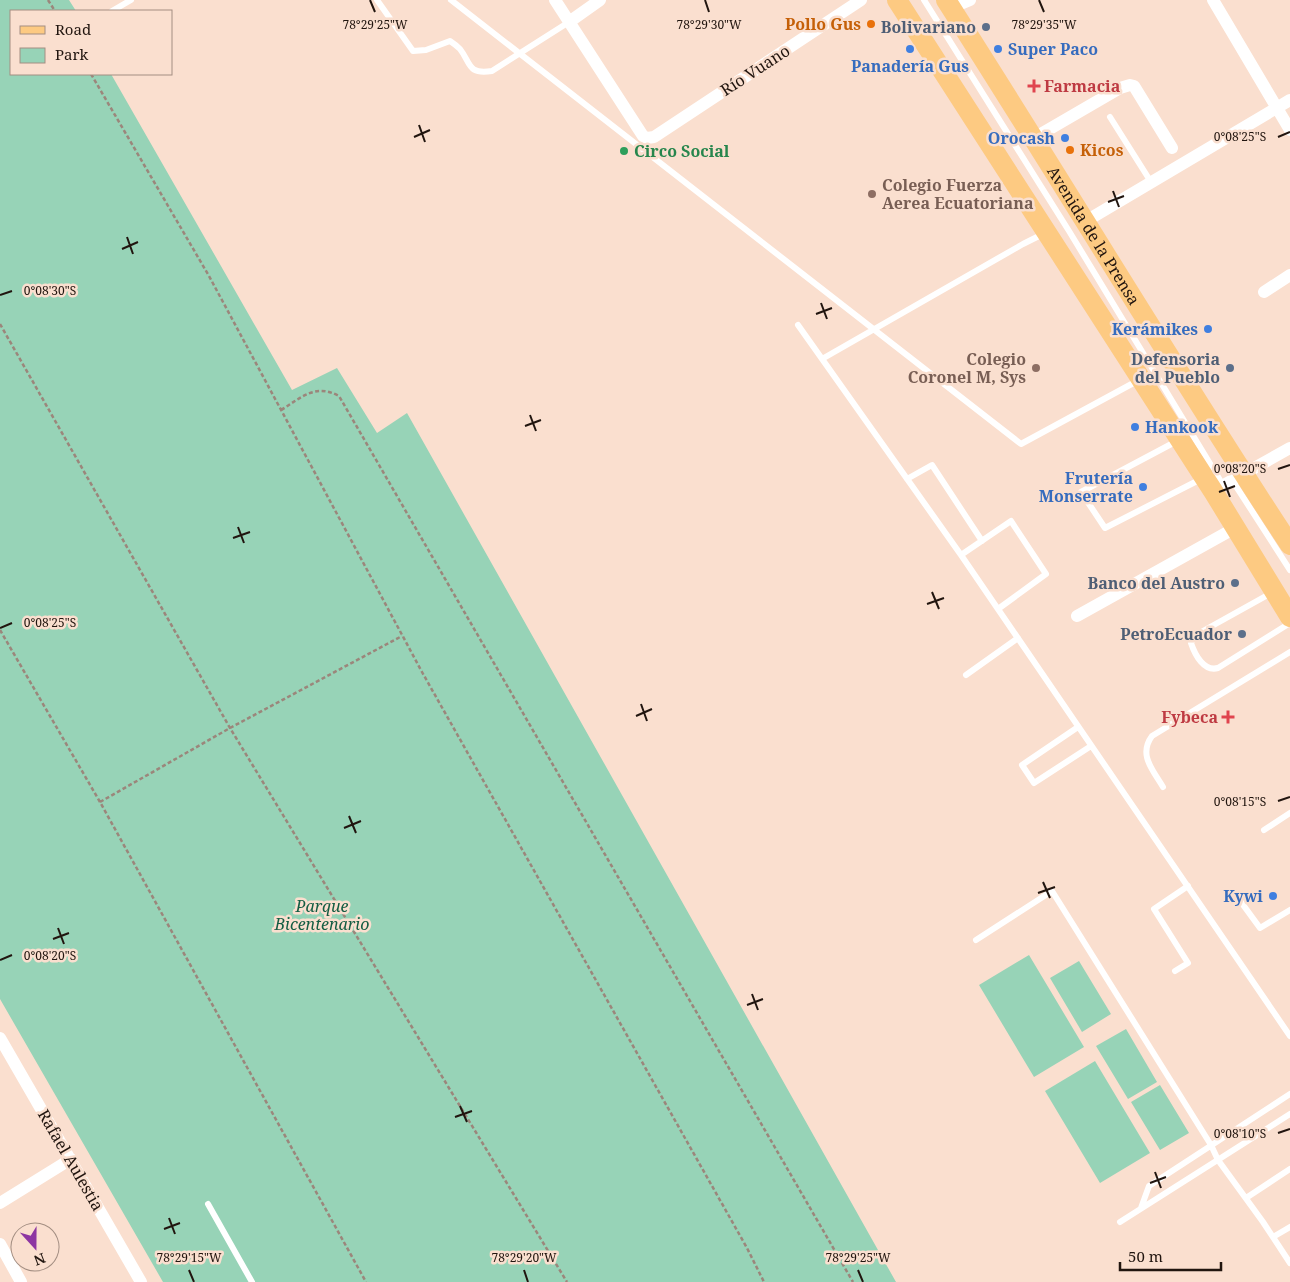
<svg xmlns="http://www.w3.org/2000/svg" width="1290" height="1282" font-family="'Noto Serif',serif">
	<rect width="100%" height="100%" fill="#fadfcf"/>
	<path fill="#97d3b7" d="M0 0H69L76 11H11V74H111L292 390 337 368 377 433 407 413 896 1282H163L0 999Z
		M1029 955 1084 1047 1034 1077 979 985Z
		M1079 961 1111 1014 1082 1032 1050 978Z
		M1126 1029 1157 1082 1128 1099 1096 1046Z
		M1095 1061 1150 1153 1100 1183 1045 1091Z
		M1160 1085 1189 1133 1160 1150 1131 1102Z"/>
	<g fill="none" stroke-linecap="round" stroke-linejoin="round">
		<path stroke="#9b867b" stroke-width="2.5" stroke-dasharray="4 2.5" stroke-linecap="butt" d="M48 0 55 11
			M91 74 209 276 422 672 747 1248 764 1282
			M0 324 230 728 567 1282
			M281 410C301 398 315 383 339 396L853 1282
			M0 630 100 802 366 1282
			M100 802 230 728 402 636"/>
		<path stroke="#fff" stroke-width="6" d="M377 0 413 51 426 50 450 41C453 43 457 46 460 49 471 63 467 75 492 71L569 22
			M451 0 1021 444 1139 380
			M924 0 1069 231 1223 485
			M112 11 131 0
			M1110 117 1151 182
			M798 325 961 555 1290 1036
			M822 359 1023 244 1043 234
			M1177 441 1081 492 1105 528 1203 478
			M907 479 932 465 982 541
			M1232 480 1290 570
			M961 555 1011 521 1046 574 998 609
			M1273 592 1194 636 1191 643C1195 655 1204 672 1218 668L1290 623
			M966 675 1018 638
			M1078 727 1022 765 1034 783 1091 746
			M1163 787C1153 770 1138 755 1152 736L1290 652
			M1264 830 1290 813
			M1241 902 1260 928 1290 910
			M976 940 1052 891 1211 1145 1218 1160 1263 1222 1290 1263
			M1175 971 1188 963 1154 909 1188 886
			M1246 1198 1290 1169
			M208 1204 252 1282
			M1141 1208 1149 1186 1290 1094
			M1120 1222 1290 1114
			M1273 1237 1290 1227"/>
		<path stroke="#fff" stroke-width="12" d="M555 0 643 136 647 138 654 137 861 0
			M1213 0 1290 130
			M951 8 970 0
			M569 22 600 0
			M1034 138 1120 88 1130 85 1134 86 1172 148
			M1086 221 1290 100
			M1264 292 1290 275
			M1213 491 1290 448
			M1077 616 1235 528
			M0 1038 141 1282
			M0 1203 71 1159
			M0 1244 21 1282"/>
		<g stroke="#fdca82" stroke-width="20">
			<path d="M897 0 1213 491 1290 617"/>
			<path id="s1" d="M946 0C1062 181 1172 366 1290 545"/>
		</g>
	</g>
	<path fill="none" stroke="#21150f" stroke-width="2" d="M370 0 375 12M705 0 709 12M1039 0 1044 12M419 125 425 142M414 137 430 130M1278 137 1290 132M1113 191 1119 207M1108 202 1124 196M127 237 133 254M122 249 138 242M0 295 12 291M821 303 827 319M816 314 832 308M530 415 536 431M525 426 541 420M1278 469 1290 465M1224 481 1230 497M1219 492 1235 486M238 527 244 543M233 538 250 532M932 592 939 609M927 604 944 598M0 628 12 623M641 704 647 721M636 716 652 709M1278 801 1290 797M349 816 356 833M344 828 361 821M1043 882 1050 898M1038 893 1055 887M58 928 64 944M53 939 69 933M0 960 12 955M752 994 758 1010M747 1005 763 999M460 1106 467 1122M455 1117 472 1111M1278 1133 1290 1129M1155 1172 1161 1188M1150 1183 1166 1177M169 1218 175 1234M164 1229 180 1223M189 1270 194 1282M524 1270 528 1282M858 1270 863 1282"/>
	<g fill="#e8710a" stroke="#fadfcf" stroke-width="2">
		<circle cx="871" cy="24" r="5"/>
		<circle cx="1070" cy="150" r="5"/>
	</g>
	<g fill="#5c6f8a" stroke="#fadfcf" stroke-width="2">
		<circle cx="986" cy="27" r="5"/>
		<circle cx="1230" cy="368" r="5"/>
		<circle cx="1235" cy="583" r="5"/>
		<circle cx="1242" cy="634" r="5"/>
	</g>
	<g fill="#3f7fe0" stroke="#fadfcf" stroke-width="2">
		<circle cx="910" cy="49" r="5"/>
		<circle cx="998" cy="49" r="5"/>
		<circle cx="1065" cy="138" r="5"/>
		<circle cx="1208" cy="329" r="5"/>
		<circle cx="1135" cy="427" r="5"/>
		<circle cx="1143" cy="487" r="5"/>
		<circle cx="1273" cy="896" r="5"/>
	</g>
	<g fill="#e0444e" stroke="#fadfcf" stroke-width="2">
		<path d="M1031.5 78.5h5v5h5v5h-5v5h-5v-5h-5v-5h5z"/>
		<path d="M1225.5 709.5h5v5h5v5h-5v5h-5v-5h-5v-5h5z"/>
	</g>
	<circle fill="#2e9e5b" stroke="#fadfcf" stroke-width="2" cx="624" cy="151" r="5"/>
	<g fill="#8d6e63" stroke="#fadfcf" stroke-width="2">
		<circle cx="872" cy="194" r="5"/>
		<circle cx="1036" cy="368" r="5"/>
	</g>
	<g text-anchor="middle" dominant-baseline="central" stroke-width="5" stroke-linejoin="round" paint-order="stroke">
		<g font-size="16" font-weight="bold" fill="#c56008" stroke="#fadfcf" text-anchor="end">
			<text x="861" y="24">Pollo Gus</text>
			<text x="1080" y="150" text-anchor="start">Kicos</text>
		</g>
		<g font-size="16" font-weight="bold" fill="#4e5e75" stroke="#fadfcf" text-anchor="end">
			<text x="976" y="27">Bolivariano</text>
			<text x="1220" y="359">Defensoria<tspan x="1220" dy="18">del Pueblo</tspan></text>
			<text x="1225" y="583">Banco del Austro</text>
			<text x="1232" y="634">PetroEcuador</text>
		</g>
		<g font-size="16" font-weight="bold" fill="#366cbe" stroke="#fadfcf" text-anchor="end">
			<text x="1008" y="49" text-anchor="start">Super Paco</text>
			<text x="910" y="66" text-anchor="middle">Panadería Gus</text>
			<text x="1055" y="138">Orocash</text>
			<text x="1198" y="329">Kerámikes</text>
			<text x="1145" y="427" text-anchor="start">Hankook</text>
			<text x="1133" y="478">Frutería<tspan x="1133" dy="18">Monserrate</tspan></text>
			<text x="1263" y="896">Kywi</text>
		</g>
		<g font-size="16" fill="#21150f" stroke="#fadfcf">
			<text transform="translate(755 70) rotate(-33)">Río Vuano</text>
			<text stroke="none"><textPath href="#s1" startOffset="278">Avenida de la Prensa</textPath></text>
			<text transform="translate(71 1160) rotate(60)">Rafael Aulestia</text>
		</g>
		<g font-size="16" font-weight="bold" fill="#be3a42" stroke="#fadfcf" text-anchor="start">
			<text x="1044" y="86">Farmacia</text>
			<text x="1218" y="717" text-anchor="end">Fybeca</text>
		</g>
		<g font-size="16" font-weight="bold" fill="#27864d" stroke="#fadfcf" text-anchor="start">
			<text x="634" y="151">Circo Social</text>
		</g>
		<g font-size="16" font-weight="bold" fill="#785e54" stroke="#fadfcf" text-anchor="start">
			<text x="882" y="185">Colegio Fuerza<tspan x="882" dy="18">Aerea Ecuatoriana</tspan></text>
			<text x="1026" y="359" text-anchor="end">Colegio<tspan x="1026" dy="18">Coronel M, Sys</tspan></text>
		</g>
		<g font-size="16" font-style="italic" fill="#145d43" stroke="#fadfcf">
			<text x="322" y="906">Parque<tspan x="322" dy="18">Bicentenario</tspan></text>
		</g>
	</g>
	<g font-size="12" text-anchor="middle" fill="#21150f" stroke="#fadfcf" stroke-width="5" stroke-linejoin="round" paint-order="stroke">
		<text x="375" y="29">78°29'25"W</text>
		<text x="709" y="29">78°29'30"W</text>
		<text x="1044" y="29">78°29'35"W</text>
		<text x="1240" y="141">0°08'25"S</text>
		<text x="50" y="295">0°08'30"S</text>
		<text x="1240" y="473">0°08'20"S</text>
		<text x="50" y="627">0°08'25"S</text>
		<text x="1240" y="806">0°08'15"S</text>
		<text x="50" y="960">0°08'20"S</text>
		<text x="1240" y="1138">0°08'10"S</text>
		<text x="189" y="1262">78°29'15"W</text>
		<text x="524" y="1262">78°29'20"W</text>
		<text x="858" y="1262">78°29'25"W</text>
	</g>
	<rect x="10" y="10" width="162" height="65" fill="#fadfcf" stroke="#a38e82"/>
	<rect x="20" y="26" width="25" height="8" fill="#fdca82" stroke="#a38e82"/>
	<text x="55" y="35" font-size="15" fill="#21150f">Road</text>
	<rect x="20" y="48" width="25" height="15" fill="#97d3b7" stroke="#a38e82"/>
	<text x="55" y="60" font-size="15" fill="#21150f">Park</text>
	<g transform="translate(35 1247) rotate(159)"><circle r="24" fill="#fadfcf" stroke="#a38e82"/>
	<path d="M0-4L9 19L0 12L-9 19Z" fill="#8d36a2"/>
	<text y="-8" font-size="14" font-weight="bold" text-anchor="middle" fill="#21150f">N</text>
	</g>
	<path d="M1120 1262v8h101v-8" fill="none" stroke="#21150f" stroke-width="2.5"/>
	<text x="1128" y="1262" font-size="15" fill="#21150f" stroke="#fadfcf" stroke-width="4" paint-order="stroke">50 m</text>
</svg>
